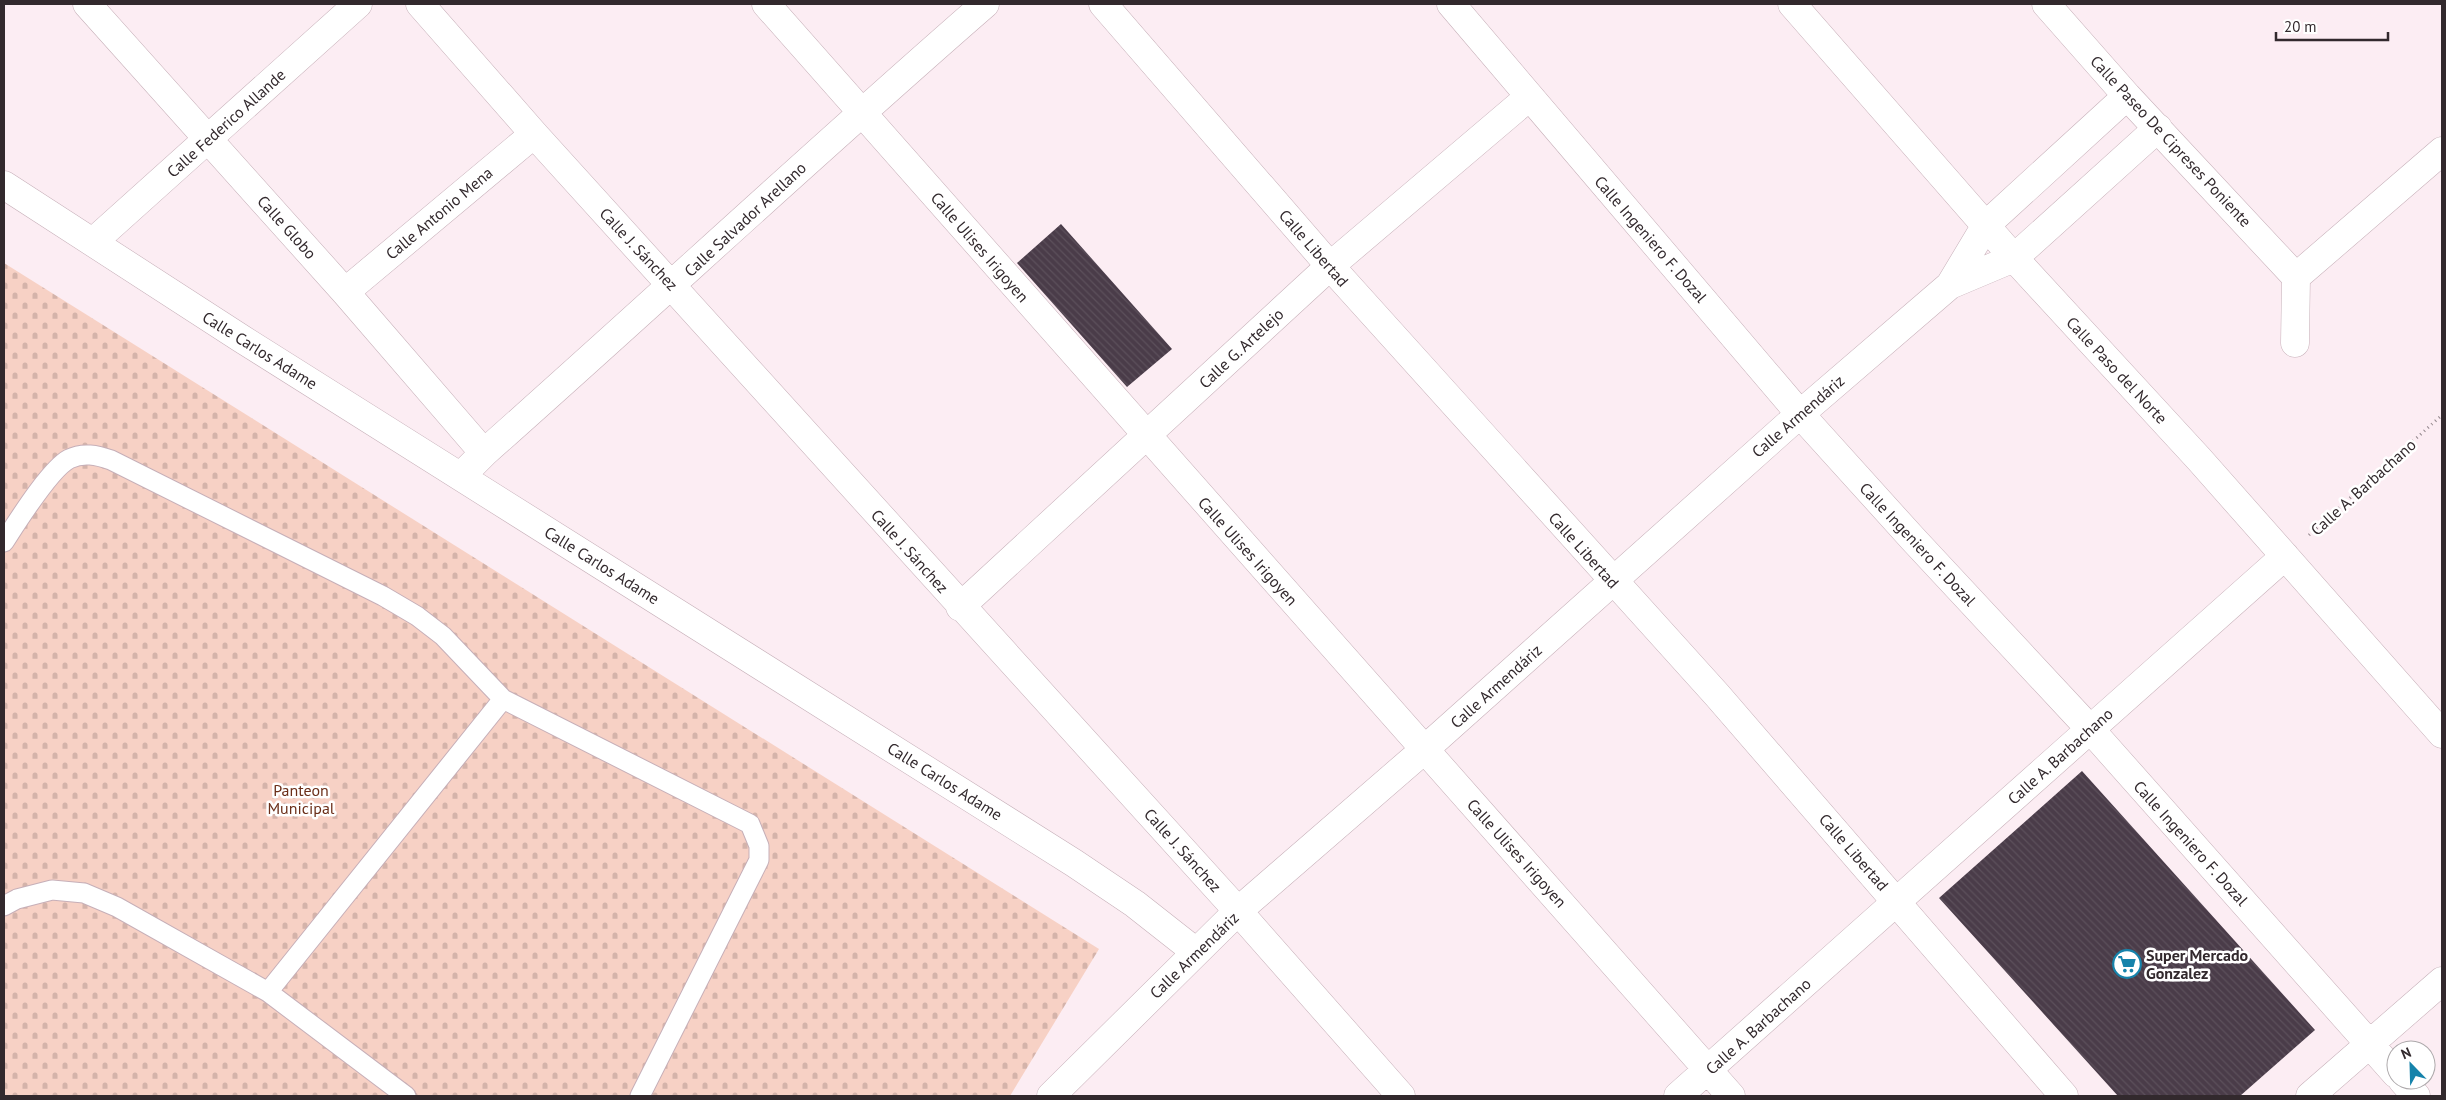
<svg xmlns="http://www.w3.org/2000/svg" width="2446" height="1100" font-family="'PT Sans',sans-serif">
	<defs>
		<pattern id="cemetery-stones" width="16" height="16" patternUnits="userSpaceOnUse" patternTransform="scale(1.25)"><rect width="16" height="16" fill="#f7d1c5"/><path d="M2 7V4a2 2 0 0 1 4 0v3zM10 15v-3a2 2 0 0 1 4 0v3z" fill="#d4b3aa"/></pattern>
		<pattern id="building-back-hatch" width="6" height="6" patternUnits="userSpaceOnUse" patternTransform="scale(1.25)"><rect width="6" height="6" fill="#4a3c49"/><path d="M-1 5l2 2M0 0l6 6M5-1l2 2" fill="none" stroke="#5c505b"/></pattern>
	</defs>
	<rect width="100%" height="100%" fill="#fcedf3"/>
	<path fill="url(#cemetery-stones)" d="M4 263 1099 949 1010 1096H4Z"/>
	<path fill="url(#building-back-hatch)" d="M1061 224 1172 349 1127 387 1017 263Z
		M2082 771 2315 1030 2240 1096H2118L1939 898Z"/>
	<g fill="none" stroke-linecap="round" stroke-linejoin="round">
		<defs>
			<path id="service" d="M4 542C17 522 50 469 69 459 83 452 97 455 111 460L383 596 417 616 443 636 503 699 750 824 759 846V860L640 1096
				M4 906 17 899 52 890 84 893 117 907 268 992 406 1096
				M268 992 503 699"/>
			<path id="minor" d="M87 4 345 292 484 453
				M420 4 534 134 1238 911 1401 1096
				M766 4 1731 1096
				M1451 4 1800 414 1913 539 2090 729 2396 1074
				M1792 4 2014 258 2199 459 2442 734
				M2046 4 2127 96 2296 277
				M4 185 242 339 1074 863 1135 904 1196 952
				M93 242 358 4
				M2296 277 2442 151
				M1950 285 1986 225 2127 96
				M345 292 534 134
				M2295 343 2296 277
				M461 476 484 453C652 304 816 151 985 4
				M960 607 1330 266 1529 97
				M2402 1080 2416 1096
				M1051 1096 1238 911 1425 749 1800 414 1950 285 2014 258 2158 128
				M1678 1096 2285 556
				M2310 1096 2442 981"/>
			<path id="tertiary" d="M1103 4 1330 266 1717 695 2064 1096"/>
		</defs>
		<use href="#service" stroke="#c6afb8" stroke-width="21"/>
		<use href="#minor" stroke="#c6afb8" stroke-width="29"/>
		<use href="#tertiary" stroke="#c6afb8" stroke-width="29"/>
		<path stroke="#93878c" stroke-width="3" stroke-dasharray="1 4" stroke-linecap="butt" d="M2309 535 2442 415"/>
		<use href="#service" stroke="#fff" stroke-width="19"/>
		<use href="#minor" stroke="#fff" stroke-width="28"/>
		<use href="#tertiary" stroke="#fff" stroke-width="28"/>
	</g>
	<defs>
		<symbol id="supermarket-ring" viewBox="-11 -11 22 22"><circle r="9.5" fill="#fff" stroke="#1683ab" stroke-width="1.5"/><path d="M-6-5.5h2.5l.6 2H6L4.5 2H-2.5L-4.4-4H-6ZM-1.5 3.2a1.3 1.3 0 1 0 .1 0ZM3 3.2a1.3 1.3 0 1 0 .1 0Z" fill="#1683ab"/></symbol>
	</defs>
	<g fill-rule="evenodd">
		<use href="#supermarket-ring" x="2111" y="948" width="32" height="32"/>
	</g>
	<g text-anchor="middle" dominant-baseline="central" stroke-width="5" stroke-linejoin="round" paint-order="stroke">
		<g font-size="16" fill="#32292d" stroke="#fff">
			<text transform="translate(226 123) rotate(-42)">Calle Federico Allande</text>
			<text transform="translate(2171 141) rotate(47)">Calle Paseo De Cipreses Poniente</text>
			<text transform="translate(439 213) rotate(-40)">Calle Antonio Mena</text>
			<text transform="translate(745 219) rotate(-43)">Calle Salvador Arellano</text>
			<text transform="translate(287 227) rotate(48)">Calle Globo</text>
			<text transform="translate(1651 239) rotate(49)">Calle Ingeniero F. Dozal</text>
			<text transform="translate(980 247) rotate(49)">Calle Ulises Irigoyen</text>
			<text transform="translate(1314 248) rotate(49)">Calle Libertad</text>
			<text transform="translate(639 249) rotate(47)">Calle J. Sánchez</text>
			<text transform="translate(1241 348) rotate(-43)">Calle G. Artelejo</text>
			<text transform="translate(260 350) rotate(32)">Calle Carlos Adame</text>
			<text transform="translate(2117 370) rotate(47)">Calle Paso del Norte</text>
			<text transform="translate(1798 416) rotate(-41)">Calle Armendáriz</text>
			<text transform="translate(2363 487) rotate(-42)">Calle A. Barbachano</text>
			<text transform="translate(1918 544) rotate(47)">Calle Ingeniero F. Dozal</text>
			<text transform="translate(1584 550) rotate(48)">Calle Libertad</text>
			<text transform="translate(910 551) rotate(48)">Calle J. Sánchez</text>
			<text transform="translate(1248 551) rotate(48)">Calle Ulises Irigoyen</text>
			<text transform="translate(602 565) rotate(32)">Calle Carlos Adame</text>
			<text transform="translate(1496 686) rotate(-42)">Calle Armendáriz</text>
			<text transform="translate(2060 756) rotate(-42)">Calle A. Barbachano</text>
			<text transform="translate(945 781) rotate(32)">Calle Carlos Adame</text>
			<text transform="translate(2191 843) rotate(48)">Calle Ingeniero F. Dozal</text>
			<text transform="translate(1183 850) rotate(48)">Calle J. Sánchez</text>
			<text transform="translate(1854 852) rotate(49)">Calle Libertad</text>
			<text transform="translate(1517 853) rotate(48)">Calle Ulises Irigoyen</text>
			<text transform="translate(1194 955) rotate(-44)">Calle Armendáriz</text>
			<text transform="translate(1758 1026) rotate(-42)">Calle A. Barbachano</text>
		</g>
		<g font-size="16" fill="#6b2e18" stroke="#fff">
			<text x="301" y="790">Panteon<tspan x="301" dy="18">Municipal</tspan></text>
		</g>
		<g font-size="16" font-weight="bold" fill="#32292d" stroke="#fff" text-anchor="start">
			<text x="2146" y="955">Super Mercado<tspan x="2146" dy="18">Gonzalez</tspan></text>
		</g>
	</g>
	<rect width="2446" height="1100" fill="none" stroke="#32292d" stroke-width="10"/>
	<g transform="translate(2411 1065) rotate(337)"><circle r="24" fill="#ffffff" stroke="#ada9ab"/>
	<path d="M0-4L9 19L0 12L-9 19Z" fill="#1683ab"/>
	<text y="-8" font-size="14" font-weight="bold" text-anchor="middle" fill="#32292d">N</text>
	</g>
	<path d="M2276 32v8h112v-8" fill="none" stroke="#32292d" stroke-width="2.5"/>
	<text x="2284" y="32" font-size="15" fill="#32292d" stroke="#ffffff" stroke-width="4" paint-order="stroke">20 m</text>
</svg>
